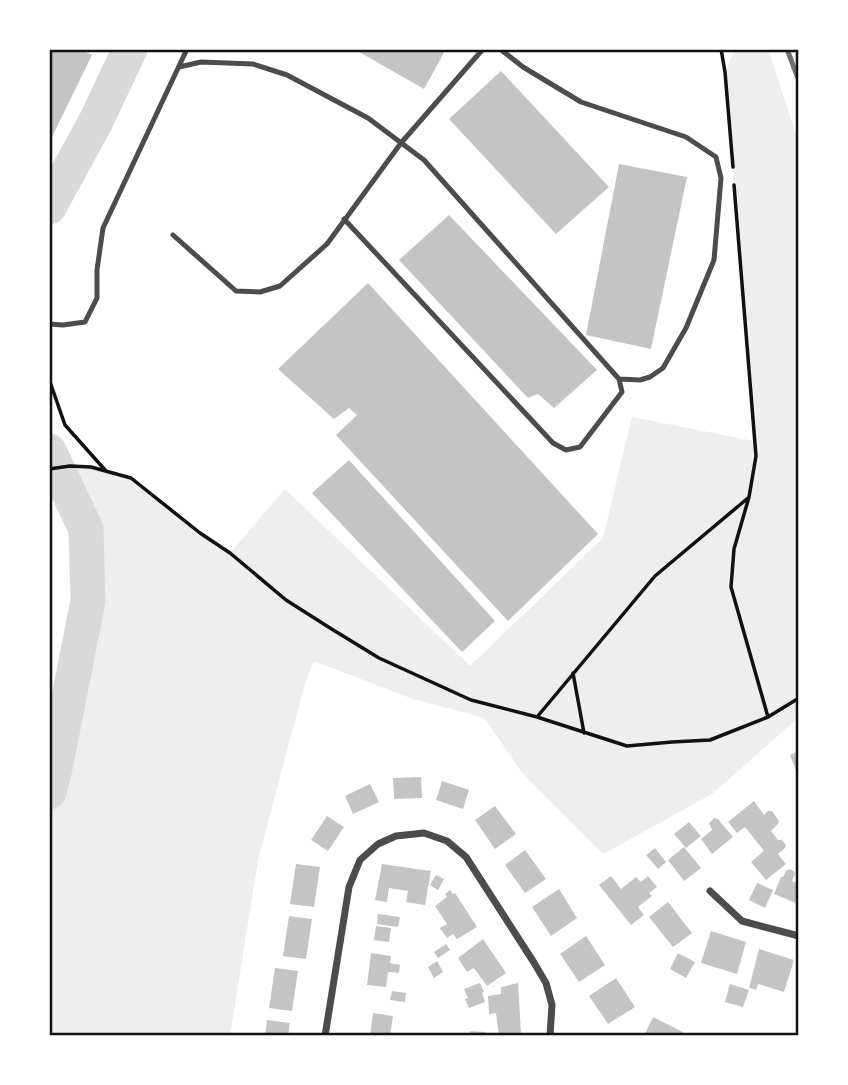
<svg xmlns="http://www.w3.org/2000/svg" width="848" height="1085" font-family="'Nunito Sans',sans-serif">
	<rect width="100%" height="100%" fill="#fff"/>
	<path fill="#eee" d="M735 49H768L799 144V717L712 794 603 854 524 775 484 718 413 699 314 661 304 687 258 860 230 1036H49V792L54 773 88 601 86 529 70 466 91 467 131 478 200 533 230 553 285 489 470 666 603 538 632 417 754 441 725 72Z"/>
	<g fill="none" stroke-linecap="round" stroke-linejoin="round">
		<path stroke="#d9d9d9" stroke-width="35" d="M49 207 96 121 130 49
			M49 451 86 529 88 601 54 773 49 792"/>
	</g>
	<path fill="#c4c4c4" d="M49 49H80L92 55 49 143Z
		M354 49H446L424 89Z
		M501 71 609 187 556 234 449 119Z
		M619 164 687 177 651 349 586 335Z
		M449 215 597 370 554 408 538 394 528 398 399 260Z
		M368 283 598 534 508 621 336 435 357 415 349 408 334 419 278 369Z
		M349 460 495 621 462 652 312 493Z
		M799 751V778L790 755Z
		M421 777 422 798 394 799 393 778Z
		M442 781 469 790 463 809 436 800Z
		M370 784 379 802 353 814 345 796Z
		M754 801 764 815 768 811H772L779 821 778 824 771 831 778 840H782L786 845 785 848 778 854 786 864 766 880 751 862 764 851 745 827 737 833 728 822Z
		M495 806 516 834 495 849 475 820Z
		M327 816 344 827 328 851 311 840Z
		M714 818 718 819 733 837 712 854 701 839 712 830 709 823Z
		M689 822 701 836 686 848 674 834Z
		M684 847 701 868 684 881 668 860Z
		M655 848 666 862 658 869 646 855Z
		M525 850 546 879 525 893 505 865Z
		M296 864 320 867 314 907 290 904Z
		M382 864 431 871 425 905 406 902 408 891 389 888 387 902 375 900Z
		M789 869 794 871 795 874 792 881 799 884 798 904 774 894 781 877H783L786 871Z
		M436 875 444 879 438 890 430 885Z
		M611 876 621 889 636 877 641 882 648 876 657 887 649 893 652 896 638 907 644 915 631 925 599 885Z
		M757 883 773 890 765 908 749 900Z
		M559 889 577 918 551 936 532 907Z
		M450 890 453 894 455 893 477 927 457 939 453 934 447 938 440 928 447 924 435 906 447 897 445 894Z
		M668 902 692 933 673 947 649 917Z
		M378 914 400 917 398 927 377 924Z
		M289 916 312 919 306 959 283 956Z
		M376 926 391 928 389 942 374 940Z
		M711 931 746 942 737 974 701 963Z
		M586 936 605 965 579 982 560 954Z
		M483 939 506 973 487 986 474 968 467 972 458 958Z
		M446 944 450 950 438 958 434 952Z
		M759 949 794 960 784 992 758 984 756 990 749 988Z
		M371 953 391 956 390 963 400 965 399 973 388 972 386 987 367 985Z
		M678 953 695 962 686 978 670 969Z
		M437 961 443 972 434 978 428 967Z
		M275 968 298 971 292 1011 269 1008Z
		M616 978 635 1007 608 1024 589 996Z
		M480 983 484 992 482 993 485 1002 469 1008 465 999 468 998 464 989Z
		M518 983 521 1033H519L520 1036H499L496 1013 489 1014 488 996 501 994V987Z
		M730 984 749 990 743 1007 725 1002Z
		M392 991 406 993 405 1002 390 1000Z
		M373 1013 393 1016 390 1036H370Z
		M653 1017 683 1032 681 1036H644Z
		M267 1020 290 1023 288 1036H265Z
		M470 1031 485 1032 484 1036H470Z"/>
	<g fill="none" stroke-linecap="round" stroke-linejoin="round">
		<path stroke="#111" stroke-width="3.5" d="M721 49 725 72 733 167
			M734 185 756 456 749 497 734 549 731 587 768 717
			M49 379 65 425 106 471
			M49 469 70 466 91 467 131 478 200 533 230 553 286 600 330 628 379 658 471 700 537 717 627 746 672 742 710 740 768 717 799 698
			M573 673 584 733
			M537 717 655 576 748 498"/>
		<path stroke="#4c4c4c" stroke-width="5" d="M500 49 523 67 581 102 686 137 716 157 721 178 714 260 686 328 663 368 650 377 640 380 619 379
			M179 67 201 62 253 64 287 75 368 118 424 160 619 379 622 392 580 447 566 450 553 443 344 219
			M173 235 236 291 260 292 280 286 327 244 401 143 483 49
			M49 324 63 325 85 322 97 298V270L103 228 187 49"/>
		<path stroke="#4c4c4c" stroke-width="7" d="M710 891 742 921 799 936
			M325 1036 349 887 360 860 378 844 396 836 424 833 447 841 466 857 533 961 546 983 552 1005 550 1036"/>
		<path stroke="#707070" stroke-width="5" d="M787 49 799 81"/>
	</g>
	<rect width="848" height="1085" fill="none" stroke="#ffffff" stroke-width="102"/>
	<rect x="51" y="51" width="746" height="983" fill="none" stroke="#111" stroke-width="2.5"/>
</svg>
